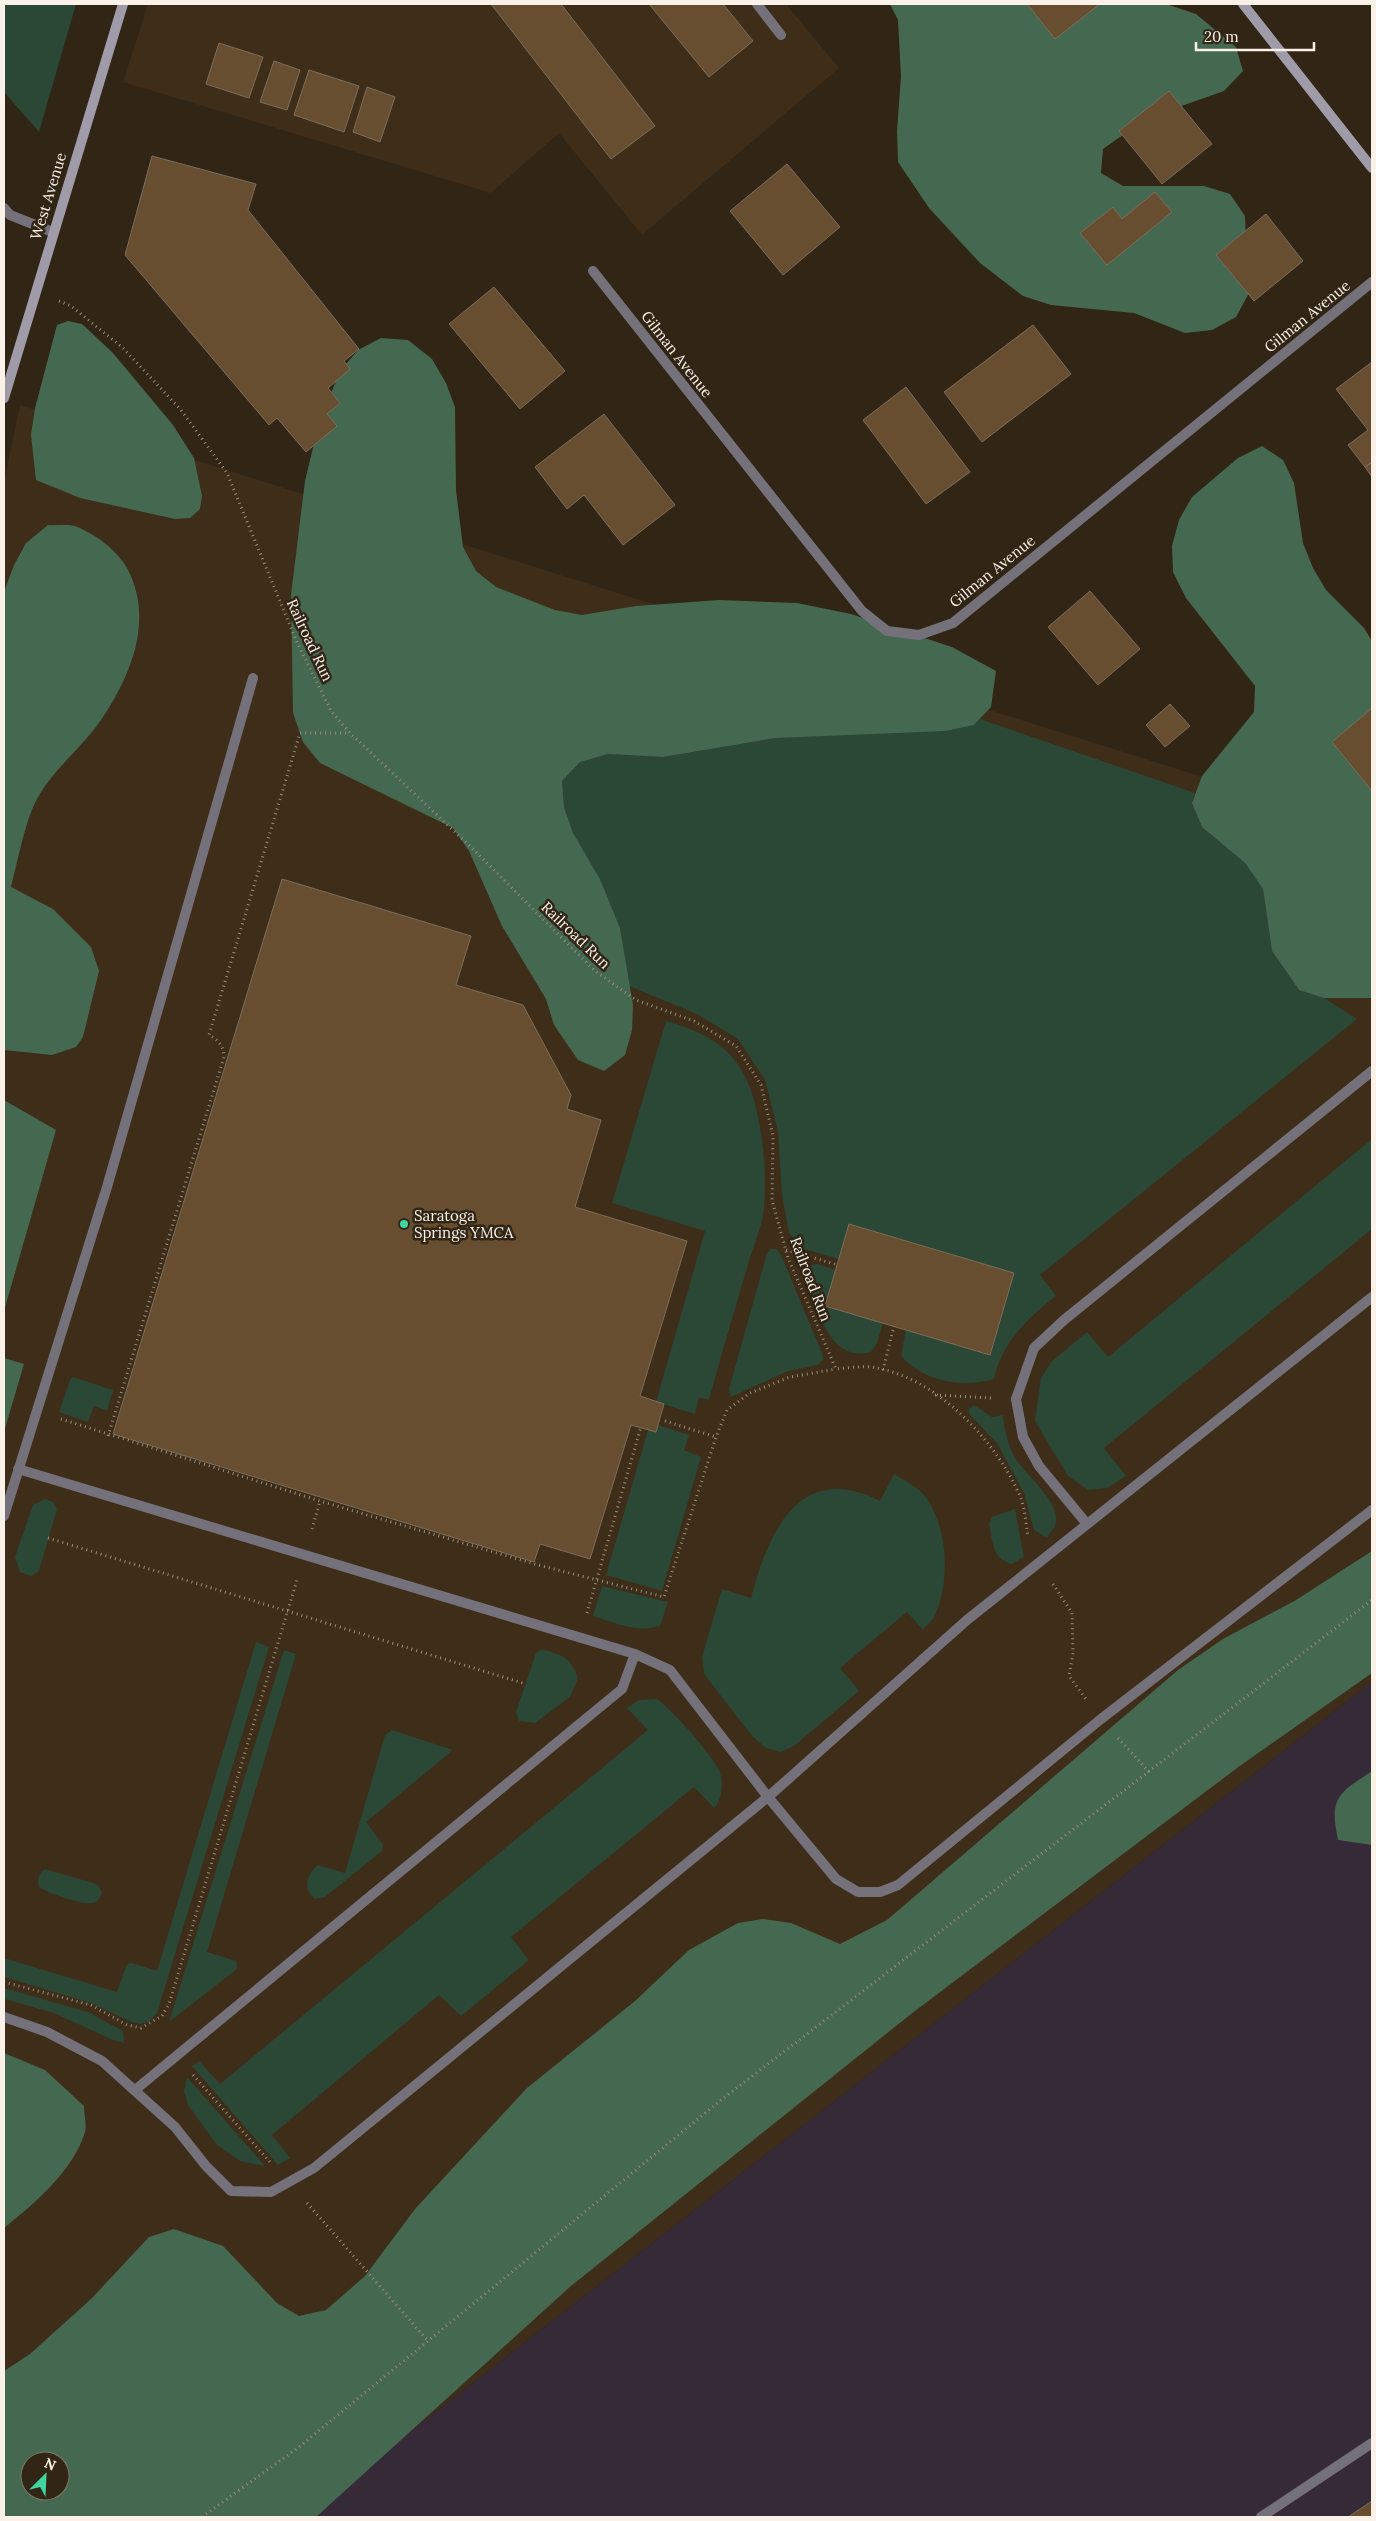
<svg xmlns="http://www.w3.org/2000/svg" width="1376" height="2521" font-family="Lora,serif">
	<rect width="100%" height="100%" fill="#312516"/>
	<path fill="#3e2d18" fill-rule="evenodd" d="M148 4H786L839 68 642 235 559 133 491 193 123 82Z
		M20 405 1260 795 1372 702V1682L301 2517H4V482ZM30 2461H60V2491H30Z"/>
	<path fill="#362a38" d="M1372 1682V2517H301Z"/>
	<path fill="#2a4835" d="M4 4H76L39 132 4 92Z
		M980 719 1195 793 1192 803 1202 827 1245 863 1263 889 1272 951 1299 990 1324 998 1357 1019 1040 1275 1056 1296C1028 1318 1002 1342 994 1379 961 1388 925 1382 901 1356L906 1330 990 1355 1014 1273 850 1224 839 1259 804 1249 789 1233 782 1195 778 1131 765 1080 738 1039 697 1014 629 986 620 928 600 879 573 833 564 807 562 781 580 762 608 754 663 757 776 738 974 725Z
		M666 1021C731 1039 751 1068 761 1133 765 1158 766 1184 764 1209 762 1228 752 1249 747 1268 734 1312 721 1356 709 1400L699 1397 695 1414 656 1402 705 1231 612 1203Z
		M1372 1139V1229L1104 1448 1126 1476 1107 1488 1088 1490 1068 1476 1035 1421 1041 1378 1052 1361 1087 1332 1108 1357Z
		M771 1249H777L781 1255 822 1353 823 1359 818 1365 788 1371 731 1397 729 1389 767 1253Z
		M816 1264 836 1270 883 1323 877 1343 871 1352C828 1364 816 1304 804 1274L805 1268Z
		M73 1377 113 1390 107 1411 94 1406 88 1422 59 1412 70 1380Z
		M974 1405 992 1417 1003 1415C1004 1428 1008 1445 1014 1456 1024 1474 1063 1503 1055 1525 1054 1529 1049 1534 1047 1538L1034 1530 1024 1493 997 1443 969 1414V1409Z
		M658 1425 689 1435 684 1450 701 1457 662 1591 606 1575 648 1430 656 1432Z
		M894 1474C903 1480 916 1486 923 1494 948 1523 951 1581 935 1615 933 1620 927 1625 923 1630L907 1612 840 1668 859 1691 794 1746 781 1752 766 1748 752 1736 704 1674 702 1657 722 1589 751 1598C768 1533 799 1460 880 1501Z
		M45 1499 53 1502 57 1509 39 1571 31 1576 20 1572 15 1557 33 1505Z
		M1015 1509 1024 1557 1012 1564C992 1559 993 1542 989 1524L992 1517Z
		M602 1586 668 1602 660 1626C636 1633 616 1623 593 1616Z
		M256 1642 269 1647 157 2013 150 2021 140 2024 129 2021 91 2003 4 1977V1958L117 1992 127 1964 132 1963 157 1971Z
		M542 1649C563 1656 570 1656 578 1678L570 1697 535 1723 519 1721 516 1712 536 1653Z
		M284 1650 296 1654 207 1952 236 1961 237 1969 169 2022Z
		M657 1699C673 1710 708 1751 718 1768 724 1779 723 1799 714 1808L694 1787 511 1937 529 1960 461 2016 439 1995 272 2135 290 2158 278 2165 192 2066 199 2061 220 2084 648 1730 627 1708 639 1700Z
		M392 1730 453 1750 366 1822 383 1845 382 1851 325 1897 315 1899C303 1890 306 1874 318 1865L345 1873 385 1735Z
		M45 1869 93 1883 99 1886 102 1893C100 1898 98 1902 92 1903 81 1905 48 1893 39 1887 37 1879 38 1874 45 1869Z
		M4 1988 88 2012 123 2031 124 2043 113 2040 54 2013 4 1999Z
		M187 2077 264 2165V2166L240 2161 217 2145 188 2105 184 2091Z"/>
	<path fill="#456850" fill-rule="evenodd" d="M890 4H1166L1196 14 1236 47 1243 71 1224 91 1147 118 1103 149 1101 173 1123 186H1204L1230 194 1245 216 1248 295 1236 317 1212 330 1185 333 1134 313 1051 305 1023 296 980 263 929 208 898 162 897 131 901 76 898 20Z
		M68 321 82 324 113 353 173 425 194 458 202 496 200 509 190 518 175 519 80 498 36 480 31 435 35 408 57 325Z
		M381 338 408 340 432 359 446 383 455 407 456 490 463 547 476 571 496 587 555 610 582 615 636 606 719 600 797 603 851 614 952 647 996 671 991 707 974 725 945 731 776 738 663 757 608 754 580 762 562 781 564 807 573 833 600 879 620 928 633 1005 632 1030 625 1055 604 1071 578 1060 554 1025 546 999 502 926 469 851 453 828 320 763 303 742 293 713 291 595 305 481 319 423 340 371 358 350Z
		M1262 446 1283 460 1294 483 1303 543 1313 568 1326 590 1364 628 1372 641V707L1357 751 1372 765V998H1324L1299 990 1272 951 1263 889 1245 863 1202 827 1192 803 1202 776 1254 712 1255 686 1186 598 1173 572 1172 546 1179 520 1192 497 1238 458Z
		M48 525C56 526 67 524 75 526 95 534 116 549 127 568 154 618 132 673 103 717 83 748 51 770 35 803 25 823 17 864 11 887L53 909 91 947 99 971 83 1037 76 1047 52 1055 4 1050V592L14 565 26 543Z
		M4 1100 56 1130 4 1311Z
		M4 1358 24 1364 4 1432Z
		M1372 1551V1673L1237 1768 911 2014 571 2286 316 2517H4V2371L30 2354 91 2299 149 2237 174 2229 223 2246 277 2303 299 2316 326 2310 365 2276 415 2209 527 2088 635 2001 689 1950 738 1923 763 1919 791 1923 840 1944 887 1920 1178 1670 1223 1639 1296 1600ZM30 2461H60V2491H30Z
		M1372 1771V1845L1338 1840C1329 1797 1338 1794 1372 1771Z
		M4 2053 45 2070 84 2106C84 2114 87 2125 85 2132 74 2170 33 2205 4 2228Z"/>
	<path fill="#674e30" stroke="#7c6d5c" d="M491 4H561L655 126 611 159Z
		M649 4H723L753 41 709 77Z
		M1027 4H1100L1055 39Z
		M219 43 263 57 249 98 206 84Z
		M274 61 300 70 287 110 260 102Z
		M309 70 359 86 344 132 294 115Z
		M367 87 395 97 380 142 353 132Z
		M1169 91 1212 144 1162 184 1119 131Z
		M152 156 256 184 248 210 359 349 344 361 350 369 328 388 340 403 327 414 337 426 306 452 277 418 269 425 125 255Z
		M787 164 840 227 783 275 730 211Z
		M1155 192 1172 212 1107 265 1080 233 1113 207 1122 219Z
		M1266 214 1303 261 1254 301 1216 255Z
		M494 287 565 371 520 409 449 324Z
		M1033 325 1071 374 982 442 944 392Z
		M1372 362V462L1365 467 1348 445 1368 430 1336 389Z
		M906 387 970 472 926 504 863 420Z
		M604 414 675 505 623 545 584 495 567 509 535 467Z
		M1372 462V477L1365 467Z
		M1090 591 1140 649 1098 685 1048 627Z
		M1170 704 1190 726 1165 747 1146 725Z
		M1372 708V791L1332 742Z
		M282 879 471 936 456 985 523 1005 571 1095 567 1109 601 1120 575 1207 687 1241 640 1396 664 1404 656 1432 631 1425 590 1559 540 1544 534 1562 113 1434Z
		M849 1224 1014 1273 990 1355 825 1306Z
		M1372 2501V2517H1348Z"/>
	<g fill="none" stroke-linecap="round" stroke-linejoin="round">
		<path stroke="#988e81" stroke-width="3" stroke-dasharray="1 4" stroke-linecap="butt" d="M59 301 71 306 123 348 181 410 227 473 296 640 331 711 350 733 472 848 595 971 636 1000 694 1021 736 1046 761 1085 773 1136 772 1200 788 1258 836 1369C847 1368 860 1366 871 1367 935 1376 995 1439 1020 1496 1025 1508 1026 1524 1028 1537
			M786 1250 838 1265
			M883 1370 894 1326
			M935 1395 991 1398
			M61 1419 320 1501 538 1565 664 1597 716 1437 727 1410 750 1393 790 1377 836 1369
			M665 1421 716 1437
			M108 1436 224 1057C224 1046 218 1040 209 1035L300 733H350
			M312 1529 320 1501
			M48 1538 526 1684
			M1053 1584 1072 1613 1073 1653 1069 1676 1086 1699
			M587 1613 641 1427
			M1118 1738 1149 1772
			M4 1982 91 2005 127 2025 141 2028 162 2016 169 2004 297 1580
			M193 2075 270 2162
			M307 2203 428 2341
			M202 2517 299 2447 721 2100 1372 1600"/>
		<path stroke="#74717a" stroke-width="10" d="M757 4 781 35
			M4 208 10 215 53 232
			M18 1469 635 1654 670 1670 768 1797 836 1879 858 1892H880L898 1885 1101 1719 1372 1510
			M4 1516 107 1187 253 678
			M1087 1524 1039 1466 1023 1437 1016 1399 1034 1348 1064 1320 1372 1071
			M4 2017 47 2032 102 2061 175 2127 206 2166 231 2191 271 2192 314 2168 768 1797 967 1620 1372 1297
			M135 2090 622 1689 635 1654
			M1261 2517 1372 2443"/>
		<path stroke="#74717a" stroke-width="10" d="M593 271 862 611 887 631 919 635 953 623 1372 282"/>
		<path stroke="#a09ba9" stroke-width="10" d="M1243 4 1372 168
			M4 398 123 4"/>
	</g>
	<circle fill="#42d4a0" stroke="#312516" stroke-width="2" cx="404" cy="1224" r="5"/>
	<g text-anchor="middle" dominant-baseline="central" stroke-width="5" stroke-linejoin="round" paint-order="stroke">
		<g font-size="15" fill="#faf2e8" stroke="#312516">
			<text transform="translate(48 196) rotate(-73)">West Avenue</text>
			<text transform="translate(1307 316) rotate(-39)">Gilman Avenue</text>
			<text transform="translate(677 354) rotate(52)">Gilman Avenue</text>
			<text transform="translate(992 571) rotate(-39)">Gilman Avenue</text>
			<text transform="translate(310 640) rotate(65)">Railroad Run</text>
			<text transform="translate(576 935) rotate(44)">Railroad Run</text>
			<text transform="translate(811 1279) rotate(69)">Railroad Run</text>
		</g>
		<g font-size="15" fill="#faf2e8" stroke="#312516" text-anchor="start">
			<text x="414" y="1215">Saratoga<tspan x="414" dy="17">Springs YMCA</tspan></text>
		</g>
	</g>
	<rect width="1376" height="2521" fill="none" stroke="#faf2e8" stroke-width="10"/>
	<g transform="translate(45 2476) rotate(24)"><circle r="24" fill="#312516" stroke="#81776a"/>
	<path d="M0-4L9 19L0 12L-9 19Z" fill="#42d4a0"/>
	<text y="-8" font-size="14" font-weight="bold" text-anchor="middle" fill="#faf2e8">N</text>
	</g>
	<path d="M1196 42v8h118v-8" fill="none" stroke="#faf2e8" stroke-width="2.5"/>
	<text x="1204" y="42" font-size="15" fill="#faf2e8" stroke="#312516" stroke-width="4" paint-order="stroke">20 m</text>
</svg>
